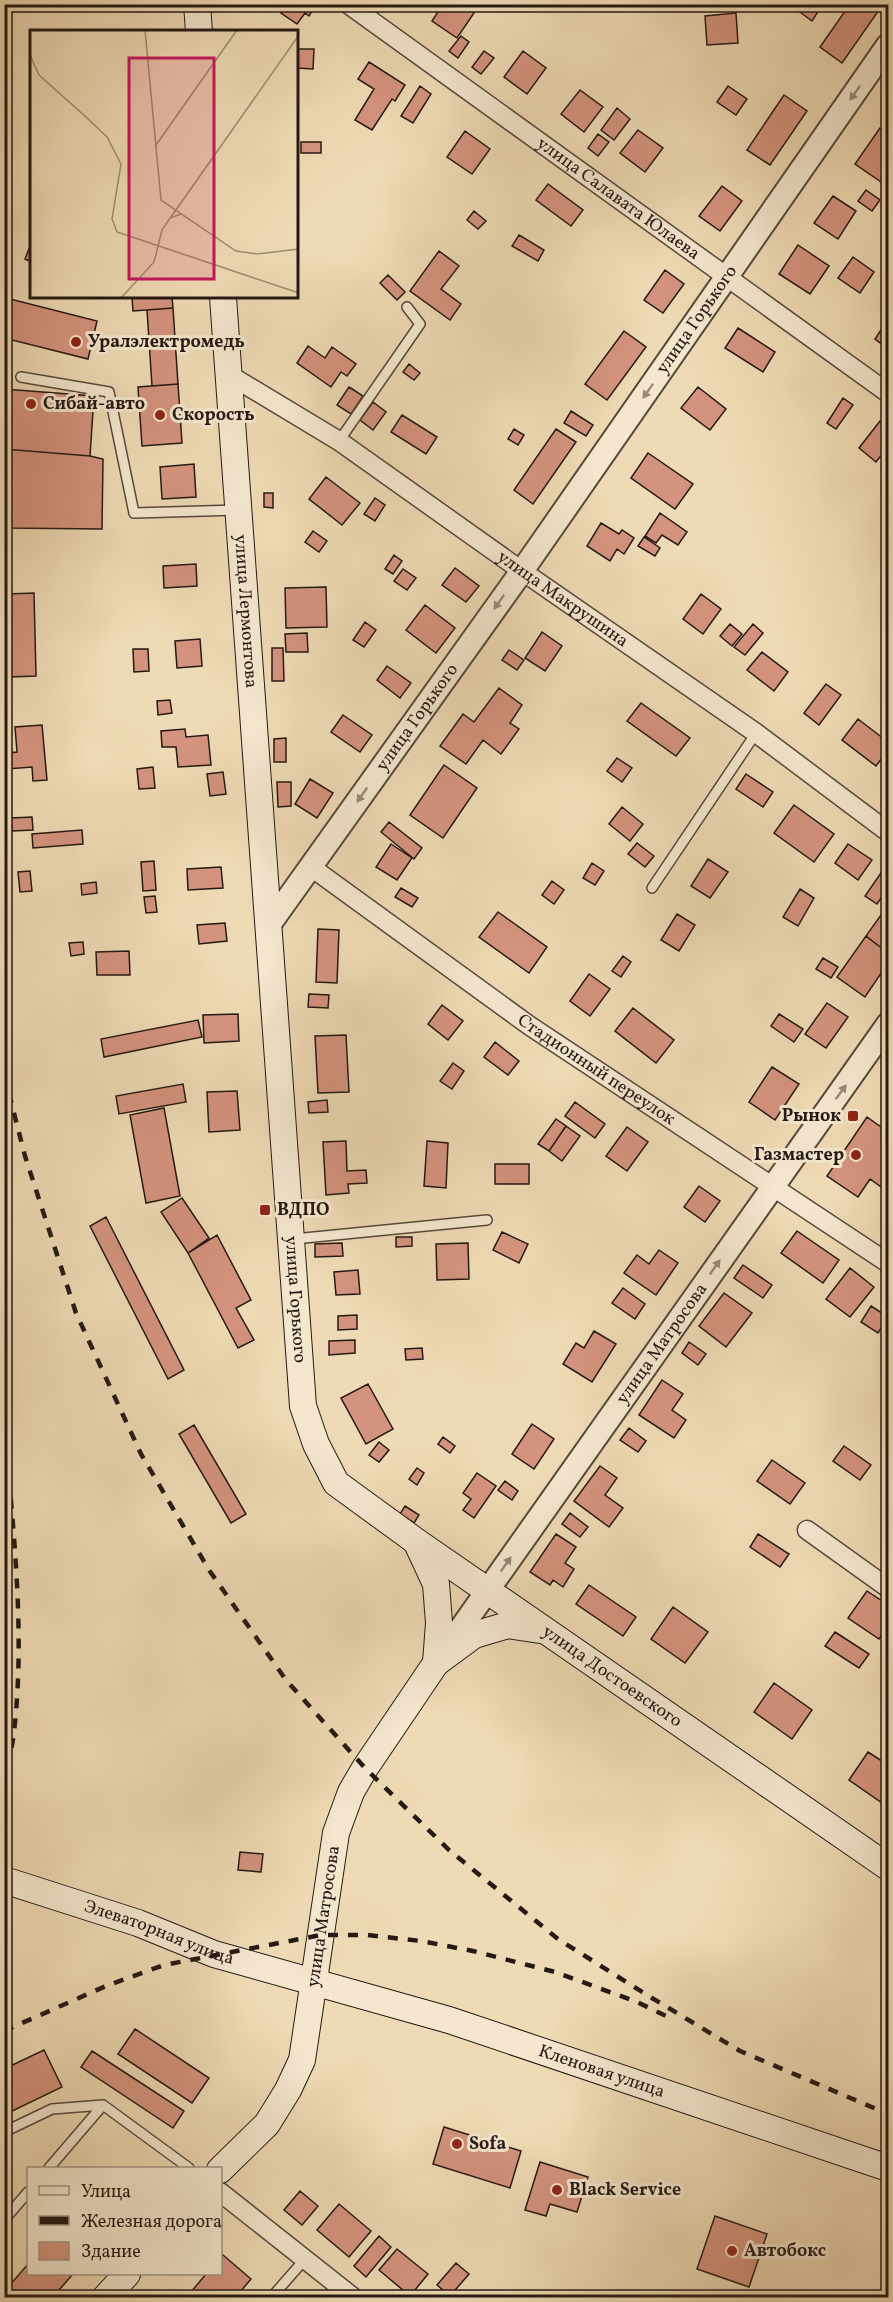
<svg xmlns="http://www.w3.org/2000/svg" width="893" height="2302" font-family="Vollkorn,serif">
	<rect width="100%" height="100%" fill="#eedab4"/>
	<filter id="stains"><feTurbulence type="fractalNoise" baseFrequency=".00333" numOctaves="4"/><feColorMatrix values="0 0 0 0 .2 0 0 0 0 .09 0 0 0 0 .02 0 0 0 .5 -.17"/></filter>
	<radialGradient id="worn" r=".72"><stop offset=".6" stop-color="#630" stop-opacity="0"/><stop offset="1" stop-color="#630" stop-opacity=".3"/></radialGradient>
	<path fill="#d4937e" stroke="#241914" stroke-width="1.5" d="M254 4H266L260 11Z
		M285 4H309L314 8 309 16 305 13 297 24 281 13 287 6Z
		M443 4H461L474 13 457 38 432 21Z
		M789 4H823L812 21Z
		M850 4H871L879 10 842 63 820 47Z
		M736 13 738 43 707 45 705 16Z
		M461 36 469 42 458 58 449 51Z
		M297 49H314L313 69 297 68Z
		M484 51 494 58 481 74 472 67Z
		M523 51 546 68 527 94 504 77Z
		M369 62 405 85 395 101 392 99 372 130 355 120 374 89 358 79Z
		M420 86 431 94 413 123 401 116Z
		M728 86 747 99 736 115 717 102Z
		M580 90 603 107 584 132 561 114Z
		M784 95 807 111 770 165 747 150Z
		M617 108 630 119 614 140 601 130Z
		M880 128 888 133V178L884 184 855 164Z
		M638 130 663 148 645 172 620 153Z
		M465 131 490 149 472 174 447 157Z
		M598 134 609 142 598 156 588 148Z
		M301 142H321V153H301Z
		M548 184 583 210 571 226 536 200Z
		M722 186 742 201 720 231 699 216Z
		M866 190 880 200 872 211 858 201Z
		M833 196 856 211 838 239 814 223Z
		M474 211 486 221 478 229 467 220Z
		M519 235 544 250 538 261 512 246Z
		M32 241V262L25 259Z
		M798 245 829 266 810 294 779 274Z
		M439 251 459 266 441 289 461 304 450 320 410 291Z
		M853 257 874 272 860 293 838 278Z
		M665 270 684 284 663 313 644 300Z
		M388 275 405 292 397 300 380 283Z
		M132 297H172L173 308 133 311Z
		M10 299 97 321 88 359 4 338V322Z
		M173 308 178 384 152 386 147 310Z
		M888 319V349L875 339Z
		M738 328 775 352 763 372 725 348Z
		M624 331 646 347 607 400 585 384Z
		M308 346 325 358 332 347 356 364 347 376 341 372 331 387 297 363Z
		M409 364 420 373 414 380 403 372Z
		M178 384 182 443 142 446 138 387Z
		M349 387 363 396 351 414 337 405Z
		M698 387 726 409 710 430 681 408Z
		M4 389 94 396 90 456 4 449Z
		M843 398 853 405 836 429 827 423Z
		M373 402 386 412 373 430 360 420Z
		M571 411 593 425 586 436 564 423Z
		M402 415 437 437 426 454 391 432Z
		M880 421 888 428V447L876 462 859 448Z
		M514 429 524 435 518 445 508 439Z
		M556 429 576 442 533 504 514 490Z
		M4 449 90 456 103 459 102 529 4 528Z
		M648 453 693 484 675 509 631 478Z
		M194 464 196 497 162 499 160 467Z
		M326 477 360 503 342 525 309 499Z
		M264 493H273V508L264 507Z
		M375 498 385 505 375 521 364 514Z
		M660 513 687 532 678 545 662 535 656 543 645 536Z
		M601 523 619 534 622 530 634 538 624 554 617 549 610 561 587 546Z
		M313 531 327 541 319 552 305 542Z
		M644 537 660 548 655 556 638 546Z
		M394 555 402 561 393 574 385 569Z
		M196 564 197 586 164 588 163 566Z
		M455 568 479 586 466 602 442 585Z
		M403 569 416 578 407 590 394 581Z
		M326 587 327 627 286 628 285 588Z
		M34 593 36 676 9 677 7 594Z
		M701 594 721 609 703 634 683 619Z
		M425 605 455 628 436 653 406 630Z
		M365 622 376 630 364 647 353 640Z
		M730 624 742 634 732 646 720 636Z
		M753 624 763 633 745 655 734 647Z
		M542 632 562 646 545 671 525 658Z
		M307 633 308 652H286L285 634Z
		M200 639 202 666 177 668 175 641Z
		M272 648H283L284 681H272Z
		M133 649H148L149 671 134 672Z
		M509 650 524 660 517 670 502 660Z
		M762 652 788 672 774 691 747 670Z
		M387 666 411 683 400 698 377 680Z
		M826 684 841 695 819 725 804 713Z
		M499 688 522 705 510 723 519 729 501 754 483 740 466 764 440 746 463 714 474 722Z
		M170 700 172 713 158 715 157 701Z
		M641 703 690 738 676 756 627 721Z
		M343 715 372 735 360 752 331 732Z
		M858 719 888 742V750L876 766 842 740Z
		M42 725 47 780 33 781 32 767 7 769 6 753 17 752 15 727Z
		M185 729 186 737 208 735 211 765 178 767 176 747H162L161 731Z
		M286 738V762H274V739Z
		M617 758 632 768 622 782 607 771Z
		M444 765 477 788 443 838 410 815Z
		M153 767 155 788 139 789 137 769Z
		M223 772 226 794 210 796 207 774Z
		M746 774 773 792 763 807 736 789Z
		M310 779 333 793 317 818 295 804Z
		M277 782H291V806L278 807Z
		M794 805 834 834 814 862 774 833Z
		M622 807 643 824 630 841 609 824Z
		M32 817 33 830 12 831 11 818Z
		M389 822 422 848 414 859 381 832Z
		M82 830 83 844 33 848 32 834Z
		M637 843 654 856 645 867 628 854Z
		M391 844 412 858 397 880 376 867Z
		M848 844 872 860 858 880 835 863Z
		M708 859 728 872 710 898 691 886Z
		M154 861 156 890 143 891 141 862Z
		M592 863 604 871 595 885 583 878Z
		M221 867 223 888 188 890 187 869Z
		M883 870 888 874V888L877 904 865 896Z
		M30 871 32 891 20 892 18 872Z
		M552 881 564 890 554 904 542 895Z
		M96 882 97 893 82 895 81 884Z
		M401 888 418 898 412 907 395 897Z
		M800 889 814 898 798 926 783 917Z
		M155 896 157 912 146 913 144 897Z
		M888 905V953L866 936Z
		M498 912 547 947 529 973 479 937Z
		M677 914 695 925 679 951 661 940Z
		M225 923 227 941 199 944 197 925Z
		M318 929 339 930 337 983 316 982Z
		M866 936 888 953V963L865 997 837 977Z
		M83 942 84 954 71 956 69 943Z
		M129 951 130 975H97L96 952Z
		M623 956 631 962 621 977 612 971Z
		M823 958 838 967 831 978 816 969Z
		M589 974 610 989 590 1016 570 1001Z
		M309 994 329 995 328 1008 308 1007Z
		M827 1003 848 1017 826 1048 805 1034Z
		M442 1005 463 1021 448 1040 428 1024Z
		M633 1008 674 1040 656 1063 615 1031Z
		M238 1014 239 1041 204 1043 203 1015Z
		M779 1014 803 1029 794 1042 771 1026Z
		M198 1020 202 1037 104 1057 101 1039Z
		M346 1035 349 1092 318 1093 315 1036Z
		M495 1042 519 1061 508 1075 484 1057Z
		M453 1063 464 1071 452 1089 440 1081Z
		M772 1067 799 1084 775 1120 749 1102Z
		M183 1084 186 1102 119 1114 116 1096Z
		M237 1091 240 1130 209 1132 207 1092Z
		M327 1100 328 1112 309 1113 308 1102Z
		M575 1102 605 1124 595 1138 565 1116Z
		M164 1108 180 1196 146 1203 130 1115Z
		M867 1117 888 1132V1192L870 1179 858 1197 827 1176Z
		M556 1119 566 1126 549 1151 538 1144Z
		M566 1126 580 1136 562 1161 549 1151Z
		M627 1127 648 1142 627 1171 606 1156Z
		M346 1141 347 1171 366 1170 367 1183 348 1184 349 1193 326 1195 323 1142Z
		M427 1141 448 1143 446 1188 424 1186Z
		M495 1164H529V1184H495Z
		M699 1186 720 1201 705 1222 684 1207Z
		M182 1198 209 1238 188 1253 161 1212Z
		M106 1217 184 1370 168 1379 90 1226Z
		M797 1231 839 1260 823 1283 781 1253Z
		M502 1232 528 1244 519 1263 493 1250Z
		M217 1235 251 1300 236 1308 254 1340 238 1348 188 1253Z
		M396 1237H412V1246L396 1247Z
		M342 1243 343 1256 315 1257V1244Z
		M468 1243 469 1279 437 1280 436 1244Z
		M659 1250 678 1263 656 1295 624 1273 637 1255 649 1264Z
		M743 1265 772 1285 763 1298 734 1278Z
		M850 1268 874 1287 850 1317 826 1299Z
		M358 1270 360 1294 336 1295 334 1272Z
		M623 1288 645 1304 635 1319 612 1303Z
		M724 1293 752 1313 726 1347 699 1326Z
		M871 1306 888 1317 878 1333 861 1322Z
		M357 1315V1329L338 1330V1316Z
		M594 1331 616 1344 592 1382 563 1364 576 1343 584 1348Z
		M355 1340V1353L329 1355V1341Z
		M689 1342 706 1354 698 1365 682 1353Z
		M422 1348 423 1359 406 1360 405 1349Z
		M662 1380 683 1394 672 1410 686 1420 674 1438 639 1415Z
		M368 1384 393 1429 366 1444 341 1398Z
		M532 1424 554 1439 534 1469 512 1454Z
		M194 1425 246 1514 231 1523 179 1434Z
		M629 1428 646 1441 638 1452 620 1440Z
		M443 1437 455 1446 450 1453 438 1444Z
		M379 1442 389 1450 379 1462 369 1455Z
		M844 1446 871 1465 860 1480 833 1461Z
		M772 1460 805 1483 790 1504 757 1481Z
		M600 1466 617 1478 605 1495 623 1508 609 1527 574 1501Z
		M417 1468 424 1473 417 1485 409 1479Z
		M477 1473 496 1486 474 1518 463 1510 471 1499 463 1493Z
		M505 1481 518 1491 512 1500 498 1490Z
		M405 1506 419 1515 414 1523 400 1514Z
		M570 1513 588 1527 580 1537 562 1524Z
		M556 1534 576 1547 565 1563 574 1569 563 1587 553 1580 550 1585 530 1572Z
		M758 1534 789 1554 780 1567 750 1547Z
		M589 1585 636 1617 623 1636 576 1604Z
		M867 1591 888 1605V1626L879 1639 848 1618Z
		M673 1607 708 1632 685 1663 651 1639Z
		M835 1632 869 1654 859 1668 825 1646Z
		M774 1683 812 1710 792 1739 754 1712Z
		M868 1752 888 1765V1807L849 1780Z
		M240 1852 263 1854 261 1872 238 1870Z
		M135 2029 209 2078 192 2103 118 2054Z
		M44 2050 62 2087 4 2115V2069Z
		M92 2051 184 2111 173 2128 81 2067Z
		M444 2127 521 2151 510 2188 433 2164Z
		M540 2162 588 2177 577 2212 550 2204 546 2216 525 2210Z
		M300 2191 318 2206 302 2225 284 2210Z
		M339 2204 371 2231 349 2257 317 2230Z
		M715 2216 767 2234 749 2287 697 2269Z
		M379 2236 391 2247 366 2277 354 2266Z
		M397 2249 428 2274 410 2296 379 2270Z
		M223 2255 251 2279 235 2298H186L206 2274H220V2257Z
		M456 2263 469 2274 450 2296 437 2285Z
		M28 2264V2274H73L52 2298H4V2292Z"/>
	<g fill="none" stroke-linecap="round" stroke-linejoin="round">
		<defs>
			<path id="service" d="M21 377 109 392 134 513 238 510
				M339 441 420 324 407 307
				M652 888 756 733
				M294 1239 487 1220
				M4 2132 52 2109 103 2105 189 2168
				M49 2168 103 2105
				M4 2220 28 2192
				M271 2298 305 2259"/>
			<g id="minor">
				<path id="s1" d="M348 4 888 393"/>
				<path id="s2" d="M231 376 339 441 522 571 756 733 888 832"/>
				<path id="s3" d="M311 867 530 1026 888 1263"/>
				<path d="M807 1530 888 1588"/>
				<path d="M220 2192 354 2298"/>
			</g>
			<g id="tertiary">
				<path id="s4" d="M269 925 522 571 888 45"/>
				<path id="s5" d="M442 1655 888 1024"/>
			</g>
			<g id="secondary">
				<path d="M197 4 199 32"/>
				<path id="s6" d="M223 297 303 1406 316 1444 336 1483 417 1542 888 1867"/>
				<path d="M417 1543 436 1584 439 1623 436 1663"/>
				<path id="s7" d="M4 1880 138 1923 214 1954 449 2020 888 2168"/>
				<path id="s8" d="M220 2170 267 2124 288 2090 302 2060 336 1833 351 1792 365 1768 436 1663 474 1635 508 1625 540 1630"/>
				<path d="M105 2298 127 2274"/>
			</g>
		</defs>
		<use href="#service" stroke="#56493c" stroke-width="12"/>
		<use href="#minor" stroke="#56493c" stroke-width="21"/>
		<use href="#tertiary" stroke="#56493c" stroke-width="26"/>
		<use href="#secondary" stroke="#241914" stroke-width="28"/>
		<use href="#service" stroke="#f4e7ce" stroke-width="9"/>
		<use href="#minor" stroke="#f4e7ce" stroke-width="18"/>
		<use href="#tertiary" stroke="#f4e7ce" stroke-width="22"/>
		<use href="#secondary" stroke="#f4e7ce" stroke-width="26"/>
		<path stroke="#241914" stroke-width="4.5" stroke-dasharray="10 10" stroke-linecap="butt" d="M4 1074 25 1156 76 1313 141 1454 209 1570 286 1680 365 1768 449 1850 558 1939 647 1995 740 2051 888 2114
			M4 1419C12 1522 26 1628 14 1732 12 1748 8 1765 4 1782
			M4 2031 106 1986 164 1965 321 1935H367L421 1941 473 1951 555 1972 637 2002 666 2016"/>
	</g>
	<defs><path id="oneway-solid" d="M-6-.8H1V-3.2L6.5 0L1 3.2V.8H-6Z" transform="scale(1.5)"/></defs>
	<g fill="#968a7a">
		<use href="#oneway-solid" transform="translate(855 93) rotate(125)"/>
		<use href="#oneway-solid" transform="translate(648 391) rotate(125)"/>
		<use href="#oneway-solid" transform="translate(499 602) rotate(125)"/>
		<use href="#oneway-solid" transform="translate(362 795) rotate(125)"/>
		<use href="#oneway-solid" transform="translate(841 1092) rotate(-54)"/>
		<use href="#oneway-solid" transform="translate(715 1267) rotate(-55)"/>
		<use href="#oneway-solid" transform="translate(506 1564) rotate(-55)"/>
	</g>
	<g fill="#8f2418" stroke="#f4e7ce" stroke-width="2">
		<circle cx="76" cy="342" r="6"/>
		<circle cx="31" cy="404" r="6"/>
		<circle cx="160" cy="415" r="6"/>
		<rect x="847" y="1110" width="12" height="12" rx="3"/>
		<circle cx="856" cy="1155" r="6"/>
		<rect x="259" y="1204" width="12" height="12" rx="3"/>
		<circle cx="457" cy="2144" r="6"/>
		<circle cx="557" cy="2190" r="6"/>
		<circle cx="732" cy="2251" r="6"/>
	</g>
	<g text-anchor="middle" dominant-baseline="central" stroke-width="6" stroke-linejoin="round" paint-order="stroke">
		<g font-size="18" fill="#241914" stroke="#f4e7ce">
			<text stroke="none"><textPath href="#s1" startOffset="333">улица Салавата Юлаева</textPath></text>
			<text stroke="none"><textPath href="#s4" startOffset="741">улица Горького</textPath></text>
			<text stroke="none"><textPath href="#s2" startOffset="400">улица Макрушина</textPath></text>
			<text stroke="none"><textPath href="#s6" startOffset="315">улица Лермонтова</textPath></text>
			<text stroke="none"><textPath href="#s4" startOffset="255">улица Горького</textPath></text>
			<text stroke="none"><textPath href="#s3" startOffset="350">Стадионный переулок</textPath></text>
			<text stroke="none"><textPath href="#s6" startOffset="1005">улица Горького</textPath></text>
			<text stroke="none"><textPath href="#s5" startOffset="381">улица Матросова</textPath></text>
			<text stroke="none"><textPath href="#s6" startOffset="1533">улица Достоевского</textPath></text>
			<text stroke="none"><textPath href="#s8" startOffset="284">улица Матросова</textPath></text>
			<text stroke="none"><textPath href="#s7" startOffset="164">Элеваторная улица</textPath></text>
			<text stroke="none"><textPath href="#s7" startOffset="628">Кленовая улица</textPath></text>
		</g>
		<g font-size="18" font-weight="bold" fill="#241914" stroke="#f4e7ce" text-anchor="start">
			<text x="88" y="342">Уралэлектромедь</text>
			<text x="43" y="404">Сибай-авто</text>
			<text x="172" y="415">Скорость</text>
			<text x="841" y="1116" text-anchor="end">Рынок</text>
			<text x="844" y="1155" text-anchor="end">Газмастер</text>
			<text x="277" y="1210">ВДПО</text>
			<text x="469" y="2144">Sofa</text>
			<text x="569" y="2190">Black Service</text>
			<text x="744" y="2251">Автобокс</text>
		</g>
	</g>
	<g transform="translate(30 30)">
		<rect width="268" height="268" fill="#eedab4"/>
		<path fill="none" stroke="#9d8d74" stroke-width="1.5" d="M115 0 131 170 206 221 227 224 269 219M0 25 9 45 56 87M56 87 77 107 91 134 82 189 87 202 269 263M126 115 207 0M141 187 269 5M91 268 124 232 132 200 140 188 151 184"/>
		<path fill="#c2185b" fill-opacity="0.15" stroke="#c2185b" stroke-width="3" d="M99 28H184V249H99Z"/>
		<rect width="268" height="268" fill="none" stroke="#241914" stroke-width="3"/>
	</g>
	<rect width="893" height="2302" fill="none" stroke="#eedab4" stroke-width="24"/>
	<rect x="6" y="6" width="881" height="2290" fill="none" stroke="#241914" stroke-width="3"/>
	<rect x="12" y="12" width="869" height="2278" fill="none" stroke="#241914" stroke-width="1.5"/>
	<rect x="27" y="2167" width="195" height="108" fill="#f4e7ce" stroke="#a19584" stroke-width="1.5"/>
	<rect x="39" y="2186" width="30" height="9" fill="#f4e7ce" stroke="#a19584" stroke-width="1.5"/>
	<text x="81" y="2197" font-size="18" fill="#241914">Улица</text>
	<rect x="39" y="2216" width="30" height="9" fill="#241914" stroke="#a19584" stroke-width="1.5"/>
	<text x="81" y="2227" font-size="18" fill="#241914">Железная дорога</text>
	<rect x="39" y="2242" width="30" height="18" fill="#d4937e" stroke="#a19584" stroke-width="1.5"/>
	<text x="81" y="2257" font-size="18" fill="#241914">Здание</text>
	<rect width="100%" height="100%" filter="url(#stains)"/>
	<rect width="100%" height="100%" fill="url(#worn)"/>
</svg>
